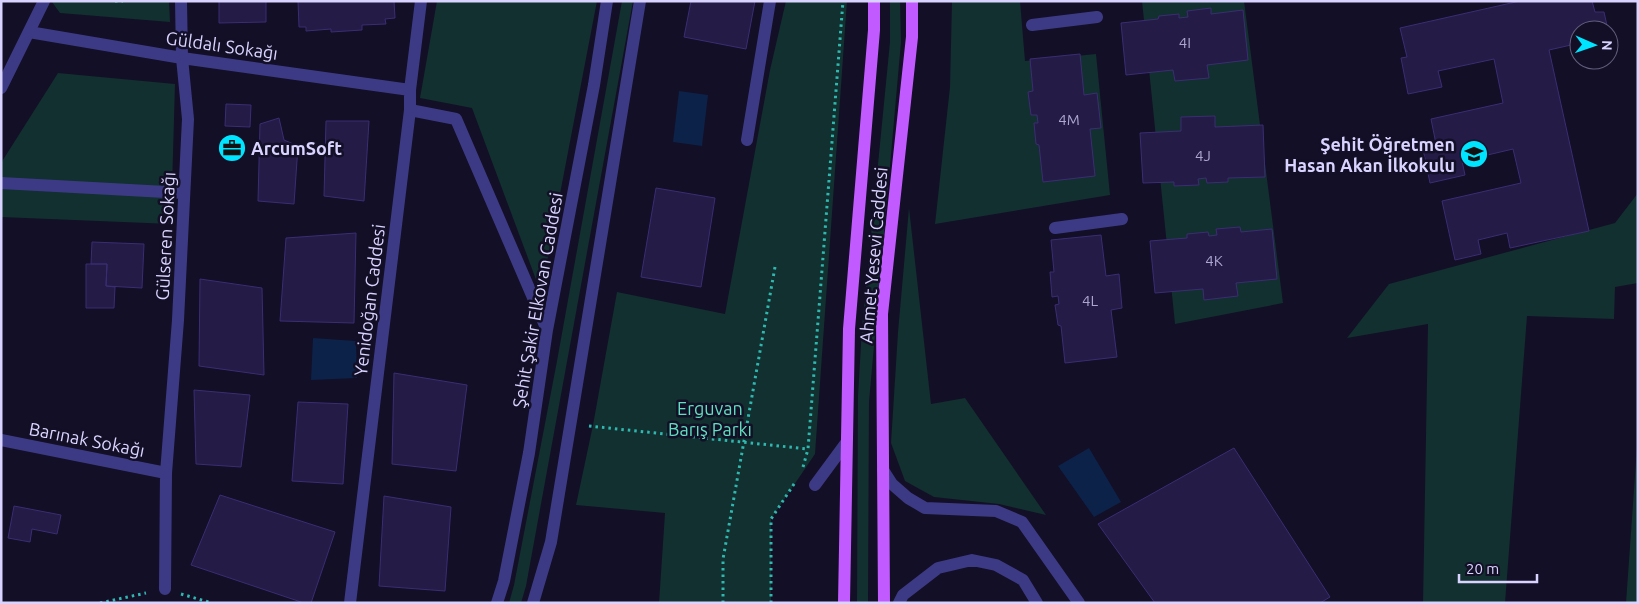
<svg xmlns="http://www.w3.org/2000/svg" width="1639" height="604" font-family="Ubuntu,sans-serif">
	<rect width="100%" height="100%" fill="#130f26"/>
	<path fill="#12302f" d="M169 1 170 22 60 13 52 2Z
		M437 1H597L541 293 472 108 420 98Z
		M622 1H633L526 586 521 603H509L514 585 557 361Z
		M786 1H847L815 454 771 519V603H659L665 513 576 505 593 425 617 292 725 314 770 70Z
		M890 1H900L901 42 869 402 868 603H857L858 396 862 327 890 42Z
		M952 1H1020L1025 61 1096 54 1110 195 935 224 950 87Z
		M1142 1H1244L1283 303 1175 324Z
		M58 73 175 84 171 224 1 217V163Z
		M1638 193V283L1615 287 1614 319 1527 316 1505 603H1423L1428 324 1347 338 1389 284 1615 223Z
		M909 208 931 404 965 398 1046 515 999 504 934 497 905 481 891 443 898 332Z
		M1638 433V603H1626Z"/>
	<path fill="#0c2248" d="M679 91 708 95 702 146 673 142Z
		M313 338 356 341 357 378 311 380Z
		M1089 448 1121 502 1094 517 1058 466Z"/>
	<path fill="#241b47" stroke="#3b2d73" d="M219 1H266V22L219 23Z
		M298 1H394L395 18 385 19 386 24 362 25V30L331 32V29L306 31V27H299Z
		M691 1H755L746 49 684 37Z
		M1520 1H1592L1595 12H1604L1608 30H1579V57L1574 58 1571 45 1549 50 1589 231 1510 248 1507 233 1478 240 1481 254 1455 260 1442 201 1521 183 1513 149 1462 161 1465 175 1430 183 1423 149H1437L1431 119 1503 103 1494 59 1438 71 1442 87 1408 94 1401 58 1407 57 1400 28Z
		M1211 8V14L1243 10 1248 60 1207 65 1209 78 1175 81 1173 70 1126 75 1121 23 1158 19 1159 16 1179 14V18L1188 17 1187 11Z
		M1080 54 1084 95 1097 93 1101 128 1090 129 1095 176 1043 182 1039 145 1036 144 1034 123H1038L1037 115H1031L1028 92 1033 91 1030 59Z
		M226 104 251 105 250 127 225 126Z
		M1215 116V127L1263 125 1265 177 1228 178V182L1207 183 1206 178 1198 179 1199 185 1174 186V182L1143 183 1140 133 1181 131V117Z
		M279 118 284 140 298 146 294 204 258 201 260 124Z
		M326 121H369L364 201 324 196Z
		M656 188 715 198 701 287 641 277Z
		M1240 227 1241 232 1272 229 1277 279 1236 283 1238 296 1204 300 1203 289 1155 293 1150 241 1187 238V234L1208 232 1209 236 1217 235 1216 229Z
		M356 233 354 323 280 321 286 238Z
		M1101 235 1106 276 1119 274 1122 308 1111 310 1117 357 1065 363 1061 326 1058 325 1055 305 1059 304 1058 296 1052 297 1050 272H1054L1051 240Z
		M92 242 144 244 142 288 106 286 107 264H91Z
		M86 264H107L106 286 115 287 114 308H86Z
		M200 279 262 288 264 375 199 366Z
		M394 373 467 385 456 471 392 464Z
		M194 390 250 395 241 467 196 464Z
		M298 402 348 404 343 484 292 481Z
		M1234 448 1330 597 1320 603H1155L1098 524Z
		M220 495 335 532 311 603H304L191 565Z
		M384 496 451 507 445 591 379 586Z
		M14 506 61 515 57 534 32 529 30 542 8 538Z"/>
	<g fill="none" stroke-linecap="round" stroke-linejoin="round">
		<path stroke="#2fb8b0" stroke-width="3" stroke-dasharray="2.5 4" stroke-linecap="butt" d="M115 1H123
			M589 426 808 449
			M803 467 808 449 843 1
			M181 594 212 603
			M100 603 146 593
			M723 603V559L775 267
			M771 603V519L796 481"/>
		<path stroke="#3d3a85" stroke-width="12" d="M1032 25 1097 17
			M29 32 182 58 410 90
			M1 88 44 1
			M410 110 456 119 547 330
			M747 140 770 1
			M1 183 184 193
			M1055 228 1122 219
			M1 440 166 473
			M883 470 892 484 908 498 925 508 996 511 1022 522 1079 603
			M815 485 846 443
			M165 589 166 473 178 320 188 119 182 58 181 1
			M350 603 410 110V90L421 1
			M497 603 504 581 529 453 547 330 594 85 607 1
			M533 603 551 542 640 1
			M899 603 903 595 938 568 972 560 996 565 1023 580 1037 603"/>
		<path stroke="#c25bff" stroke-width="12" d="M844 603 849 329 874 30V1
			M884 603 882 314 912 37V1"/>
	</g>
	<defs>
		<symbol id="office-disc" viewBox="-11 -11 22 22"><circle r="9.5" fill="#00e5ff" stroke="#130f26"/><path d="M-6-3h4V-5.5h4V-3h4V5H-6ZM-1-4.5V-3h2v-1.5ZM-6 0V1H6V0Z" fill="#111"/></symbol>
		<symbol id="school-disc" viewBox="-11 -11 22 22"><circle r="9.5" fill="#00e5ff" stroke="#130f26"/><path d="M0-5L7-2L0 1L-7-2ZM-4 1L0 2.5L4 1V4Q0 6-4 4Z" fill="#111"/></symbol>
	</defs>
	<g fill-rule="evenodd">
		<use href="#office-disc" x="216" y="132" width="32" height="32"/>
		<use href="#school-disc" x="1458" y="138" width="32" height="32"/>
	</g>
	<g text-anchor="middle" dominant-baseline="central" stroke-width="5" stroke-linejoin="round" paint-order="stroke">
		<g font-size="15" fill="#aca6d1">
			<text x="1185" y="42">4I</text>
			<text x="1069" y="119">4M</text>
			<text x="1203" y="155">4J</text>
			<text x="1214" y="260">4K</text>
			<text x="1090" y="300">4L</text>
		</g>
		<g font-size="18" fill="#d9d4ff" stroke="#130f26">
			<text transform="translate(222 45) rotate(8)">Güldalı Sokağı</text>
			<text transform="translate(165 236) rotate(-87)">Gülseren Sokağı</text>
			<text transform="translate(873 255) rotate(-85)">Ahmet Yesevi Caddesi</text>
			<text transform="translate(369 300) rotate(-83)">Yenidoğan Caddesi</text>
			<text transform="translate(537 300) rotate(-80)">Şehit Şakir Elkovan Caddesi</text>
			<text transform="translate(87 439) rotate(11)">Barınak Sokağı</text>
		</g>
		<g font-size="18" font-weight="bold" fill="#d9d4ff" stroke="#130f26" text-anchor="end">
			<text x="1455" y="144">Şehit Öğretmen<tspan x="1455" dy="21">Hasan Akan İlkokulu</tspan></text>
			<text x="251" y="148" text-anchor="start">ArcumSoft</text>
		</g>
		<g font-size="18" fill="#5fe0c0" stroke="#130f26">
			<text x="710" y="408">Erguvan<tspan x="710" dy="21">Barış Parkı</tspan></text>
		</g>
	</g>
	<rect width="1639" height="604" fill="none" stroke="#d9d4ff" stroke-width="5"/>
	<g transform="translate(1594 45) rotate(92)"><circle r="24" fill="#130f26" stroke="#625e7d"/>
	<path d="M0-4L9 19L0 12L-9 19Z" fill="#00e5ff"/>
	<text y="-8" font-size="14" font-weight="bold" text-anchor="middle" fill="#d9d4ff">N</text>
	</g>
	<path d="M1459 574v8h78v-8" fill="none" stroke="#d9d4ff" stroke-width="2.5"/>
	<text x="1466" y="574" font-size="15" fill="#d9d4ff" stroke="#130f26" stroke-width="4" paint-order="stroke">20 m</text>
</svg>
